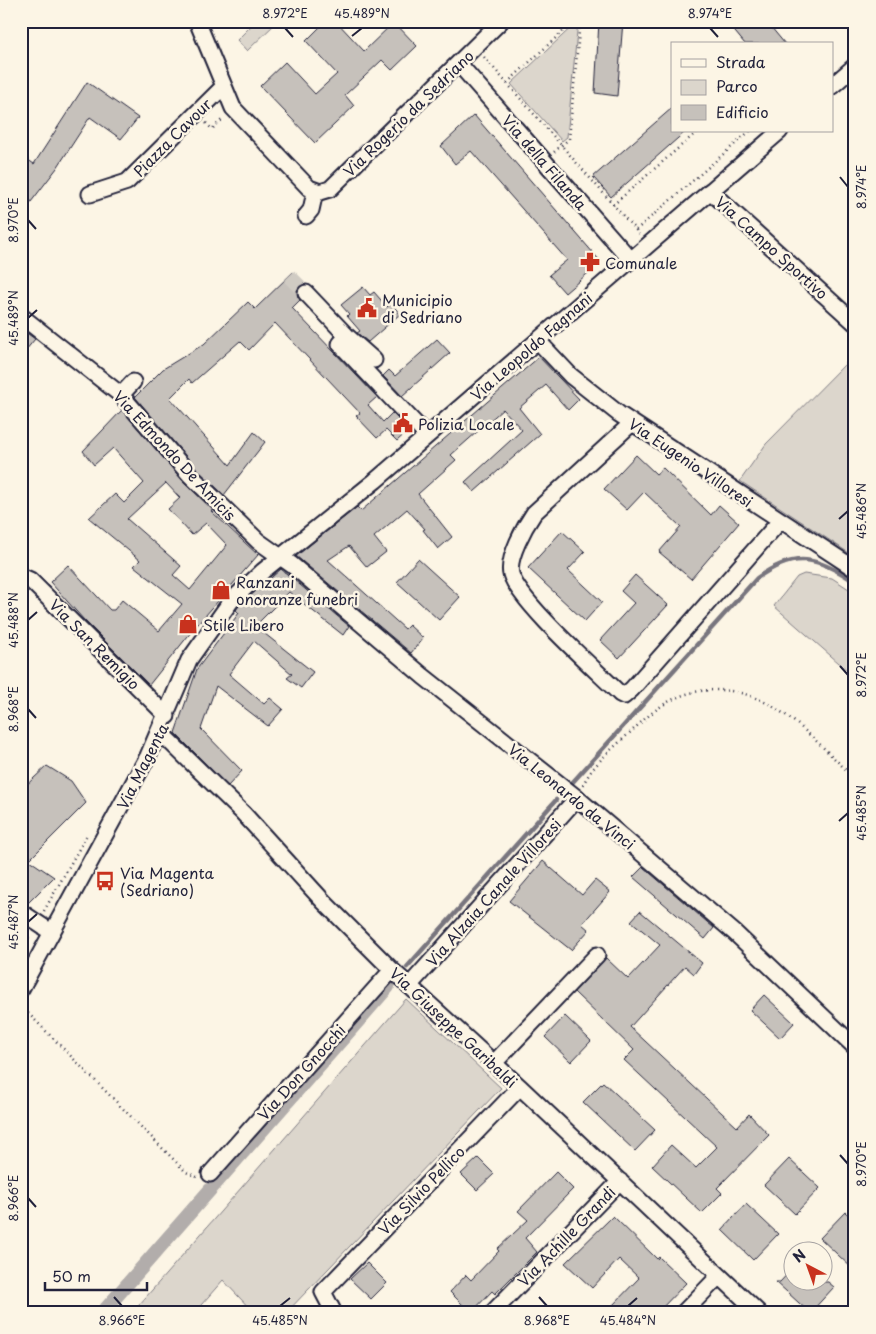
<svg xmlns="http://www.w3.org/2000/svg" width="876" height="1334" font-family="'Playpen Sans',sans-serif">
	<rect width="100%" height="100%" fill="#fcf5e5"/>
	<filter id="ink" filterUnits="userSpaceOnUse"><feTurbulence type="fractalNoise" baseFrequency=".02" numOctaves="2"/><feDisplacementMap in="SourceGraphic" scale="10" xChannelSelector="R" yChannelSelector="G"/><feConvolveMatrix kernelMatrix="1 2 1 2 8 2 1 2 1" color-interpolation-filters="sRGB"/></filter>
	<g filter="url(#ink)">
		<path fill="#dcd6cc" stroke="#7f7c84" d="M256 21H278L247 51 237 40Z
			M578 21 567 137 562 141 511 84Z
			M855 354V557L740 481 766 444Z
			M804 574 832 578 855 593V677L774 606 797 577Z
			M406 999 501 1088 286 1313H254L223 1280 194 1313H132Z"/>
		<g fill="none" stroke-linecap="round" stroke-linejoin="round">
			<path stroke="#78757e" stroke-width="4.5" d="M571 784 757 578C795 550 818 557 855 582
				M407 967 556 800"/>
			<path stroke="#b2adab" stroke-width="14" d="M102 1313 388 987"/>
		</g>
		<path fill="#c6c1bb" stroke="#22223b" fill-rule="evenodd" d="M326 21H336L364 51 394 22 417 46 392 70 382 60 345 95 354 106 315 143 260 86 285 62 315 94 337 74 306 41Z
			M599 21H623L617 96 595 93Z
			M726 21H766L785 44H745Z
			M87 82 138 118 121 139 90 117 57 168 21 215V155L34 164Z
			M672 108V131H686L611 197 593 177Z
			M474 115 601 262 565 293 549 275 567 260 471 151 455 164 441 146Z
			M293 272 305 284 297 290 300 300 292 308 377 397 368 405 383 422 392 413 409 430 397 441 386 430 377 438 356 416 360 413 275 323 249 350 240 341 192 383 189 379 170 398 230 465 254 432 265 442 224 495 197 469 135 397 163 369 204 344 248 302 255 309Z
			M363 287 370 295 374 292 387 307 391 303 400 314 368 342 357 333 360 331 347 316 349 314 341 305Z
			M21 329 35 339 21 356Z
			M437 339 450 353 402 396 383 376 389 370 395 376Z
			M539 357 579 399 568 410 546 385 519 408 540 434 474 492 465 482 522 430 503 409 451 455 456 460 418 494 452 537 438 549 423 530 425 529 407 509 374 537 386 552 367 567 349 546 328 560 405 629 409 625 423 638 411 653 296 556 357 507 361 511Z
			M122 410 183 481 213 510 211 511 258 555 192 631 149 685 84 620 50 582 68 565 110 610H114L122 600 159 631 182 604 134 566 140 560 89 518 115 494 124 503 144 483 113 448 94 465 83 451ZM166 483 180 498 168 509 192 535 206 523 227 545 190 590 173 575 181 566 127 519Z
			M636 455 656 474 663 468 711 515 719 505 739 523 691 579 659 552 681 527 644 492 627 510 604 489Z
			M562 531 585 552 568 570 602 602 585 621 528 568Z
			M418 559 460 597 439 620 397 582Z
			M281 569 349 626 343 635 289 592 255 626 313 672 301 688 287 678 292 674 254 641 229 674 264 704 270 698 283 709 268 726 216 686 201 729 242 771 228 786 175 733 197 669 239 613 236 610 238 607Z
			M635 575 668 605 619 658 600 640 634 603 621 591Z
			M47 766 71 781 86 803 29 860 54 877 27 904 21 895V790Z
			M543 861 582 895 595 880 610 892 582 924 589 930 571 950 509 901Z
			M643 867 714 928 705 939 633 877Z
			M640 911 702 963 694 974 685 966 630 1027 737 1127 749 1114 769 1135 717 1188 722 1193 702 1213 652 1166 671 1145 696 1168 717 1147 624 1060 634 1050 574 992 606 958 628 979 660 945 631 921Z
			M764 995 794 1023 780 1038 750 1010Z
			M565 1016 591 1041 571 1062 545 1037Z
			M603 1082 655 1130 635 1151 583 1102Z
			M478 1158 494 1174 477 1190 461 1174Z
			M789 1159 820 1188 795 1214 764 1185Z
			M556 1172 573 1189 525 1238 537 1252 495 1294 492 1291 471 1313 450 1292 466 1275 471 1280 499 1251 497 1249 528 1220 518 1211Z
			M746 1204 778 1234 753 1260 722 1230Z
			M845 1212 855 1221V1271L820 1238Z
			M613 1216 657 1259 659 1257 686 1283 657 1313H617L611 1307 639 1278 619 1259 592 1288 565 1263Z
			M367 1263 387 1283 371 1299 350 1279Z
			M794 1267V1282H828L834 1287 810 1313 776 1282H780Z"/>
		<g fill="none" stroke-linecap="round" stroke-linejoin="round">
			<path stroke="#d0cbc3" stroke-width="15" stroke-dasharray="15 8" stroke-linecap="butt" d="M289 276 306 293"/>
			<defs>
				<path id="minor" d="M197 21 233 108 309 188 320 192 330 189 501 21
					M459 64 631 260
					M832 86 855 66
					M710 191 855 323
					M90 194 127 182 223 87
					M306 216 311 210 315 192
					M306 293 347 336 340 344 427 436
					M21 316 121 395 190 475 258 541 292 565 423 676 577 798 735 933 855 1047
					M347 336 374 360
					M538 341 571 376 619 414 855 569
					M121 395 133 382
					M632 423 534 513C525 526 507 558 511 574 518 601 596 670 620 694L624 696 632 689 780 521
					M21 576 30 580 167 716
					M160 732 243 813 324 902 392 970 520 1087 759 1313
					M21 912 51 932
					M409 986 577 798
					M21 989 148 756 189 660 231 601 263 571 375 481 780 131
					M494 1063 597 955
					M210 1174 392 970
					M334 1313 323 1292 520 1087
					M492 1313 620 1181
					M683 1313 719 1276"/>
			</defs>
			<use href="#minor" stroke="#22223b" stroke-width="19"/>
			<path stroke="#22223b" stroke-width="2.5" stroke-dasharray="1 4" stroke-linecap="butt" d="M484 57 639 234
				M507 83 574 21
				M206 123 212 129 224 118
				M554 152 569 139 580 21
				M613 205 698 131
				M636 230 750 131
				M583 785C593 763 617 745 634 729 660 704 680 690 717 690 775 690 815 742 855 778
				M44 911 88 833
				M21 951 30 935
				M21 1006 186 1172 197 1177"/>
			<use href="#minor" stroke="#fcf5e5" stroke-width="15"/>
		</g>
	</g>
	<path fill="none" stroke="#22223b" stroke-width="2" d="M285 28 293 37M710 28 718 37M352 36 362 28M840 177 848 187M28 220 36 229M28 318 37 310M839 519 848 511M28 620 37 612M840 666 848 675M28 709 36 718M839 821 848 813M28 922 37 914M840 1155 848 1164M28 1198 36 1207M114 1297 122 1306M539 1297 547 1306M280 1306 290 1298M628 1306 637 1298"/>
	<defs>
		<symbol id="pharmacy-bare" viewBox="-9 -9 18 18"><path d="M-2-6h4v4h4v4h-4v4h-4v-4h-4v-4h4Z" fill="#c8321e" stroke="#fcf5e5" stroke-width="2.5" paint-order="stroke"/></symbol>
		<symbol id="civic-bare" viewBox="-9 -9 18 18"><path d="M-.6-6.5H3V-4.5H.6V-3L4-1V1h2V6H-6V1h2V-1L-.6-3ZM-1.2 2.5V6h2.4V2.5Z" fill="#c8321e" stroke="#fcf5e5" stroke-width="2.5" paint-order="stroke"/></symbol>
		<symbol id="shop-bare" viewBox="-9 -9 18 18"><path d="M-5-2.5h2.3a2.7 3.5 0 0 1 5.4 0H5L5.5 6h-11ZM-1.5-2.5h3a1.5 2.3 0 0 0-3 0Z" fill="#c8321e" stroke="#fcf5e5" stroke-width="2.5" paint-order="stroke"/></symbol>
		<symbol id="bus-bare" viewBox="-9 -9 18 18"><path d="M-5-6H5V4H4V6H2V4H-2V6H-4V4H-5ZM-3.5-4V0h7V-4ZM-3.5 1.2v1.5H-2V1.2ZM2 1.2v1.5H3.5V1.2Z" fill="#c8321e" stroke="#fcf5e5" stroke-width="2.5" paint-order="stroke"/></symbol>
	</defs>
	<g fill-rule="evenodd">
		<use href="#pharmacy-bare" x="576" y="248" width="28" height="28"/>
		<use href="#civic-bare" x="353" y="294" width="28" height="28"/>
		<use href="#civic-bare" x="389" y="409" width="28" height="28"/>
		<use href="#shop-bare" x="207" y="576" width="28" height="28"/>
		<use href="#shop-bare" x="174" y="610" width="28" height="28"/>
		<use href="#bus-bare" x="91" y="867" width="28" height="28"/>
	</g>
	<g text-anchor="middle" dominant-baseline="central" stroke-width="5" stroke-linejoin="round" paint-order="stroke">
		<g font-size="15" fill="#22223b" stroke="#fcf5e5">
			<text transform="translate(408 113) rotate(-44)">Via Rogerio da Sedriano</text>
			<text transform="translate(172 137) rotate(-45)">Piazza Cavour</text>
			<text transform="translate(545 162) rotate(49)">Via della Filanda</text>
			<text transform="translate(772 247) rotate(42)">Via Campo Sportivo</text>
			<text transform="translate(531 346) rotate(-41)">Via Leopoldo Fagnani</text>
			<text transform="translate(175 455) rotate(47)">Via Edmondo De Amicis</text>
			<text transform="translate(691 462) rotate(34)">Via Eugenio Villoresi</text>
			<text transform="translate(95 644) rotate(45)">Via San Remigio</text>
			<text transform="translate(142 766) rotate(-63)">Via Magenta</text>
			<text transform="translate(572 796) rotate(39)">Via Leonardo da Vinci</text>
			<text transform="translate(493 892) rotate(-48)">Via Alzaia Canale Villoresi</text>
			<text transform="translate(454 1027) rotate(43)">Via Giuseppe Garibaldi</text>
			<text transform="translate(301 1072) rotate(-48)">Via Don Gnocchi</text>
			<text transform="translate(421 1190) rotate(-46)">Via Silvio Pellico</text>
			<text transform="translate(566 1236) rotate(-46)">Via Achille Grandi</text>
		</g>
		<g font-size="15" fill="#22223b" stroke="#fcf5e5" text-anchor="start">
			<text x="605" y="262">Comunale</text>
			<text x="382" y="299">Municipio<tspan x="382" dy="17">di Sedriano</tspan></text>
			<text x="418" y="423">Polizia Locale</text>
			<text x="236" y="581">Ranzani<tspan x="236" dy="17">onoranze funebri</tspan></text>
			<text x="203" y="624">Stile Libero</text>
			<text x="120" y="872">Via Magenta<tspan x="120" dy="17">(Sedriano)</tspan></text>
		</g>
	</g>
	<rect width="876" height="1334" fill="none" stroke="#fcf5e5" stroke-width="55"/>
	<rect x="671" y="42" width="162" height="90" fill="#fcf5e5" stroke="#a5a1a1"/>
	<rect x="681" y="59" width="25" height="8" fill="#fcf5e5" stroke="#a5a1a1"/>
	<text x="716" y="68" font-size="15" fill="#22223b">Strada</text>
	<rect x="681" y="80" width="25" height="15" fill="#dcd6cc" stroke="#a5a1a1"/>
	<text x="716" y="92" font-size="15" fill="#22223b">Parco</text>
	<rect x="681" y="105" width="25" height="15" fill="#c6c1bb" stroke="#a5a1a1"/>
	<text x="716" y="118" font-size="15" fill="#22223b">Edificio</text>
	<g transform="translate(808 1266) rotate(319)"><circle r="24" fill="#fcf5e5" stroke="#a5a1a1"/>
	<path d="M0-4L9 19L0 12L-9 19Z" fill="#c8321e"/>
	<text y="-8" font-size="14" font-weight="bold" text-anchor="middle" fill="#22223b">N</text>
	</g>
	<path d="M45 1282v8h102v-8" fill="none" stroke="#22223b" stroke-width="2.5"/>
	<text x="52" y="1282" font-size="15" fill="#22223b" stroke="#fcf5e5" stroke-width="4" paint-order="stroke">50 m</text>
	<rect x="28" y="28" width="820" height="1278" fill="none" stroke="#22223b" stroke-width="2"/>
	<g font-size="12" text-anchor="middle" fill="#22223b">
		<text x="285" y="18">8.972°E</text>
		<text x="362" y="18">45.489°N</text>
		<text x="710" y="18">8.974°E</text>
		<text transform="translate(862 187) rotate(-90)" y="4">8.974°E</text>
		<text transform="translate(14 220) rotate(-90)" y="4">8.970°E</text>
		<text transform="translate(14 318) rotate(-90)" y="4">45.489°N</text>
		<text transform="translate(862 511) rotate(-90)" y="4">45.486°N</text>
		<text transform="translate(14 620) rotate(-90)" y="4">45.488°N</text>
		<text transform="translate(862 675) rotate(-90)" y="4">8.972°E</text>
		<text transform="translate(14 709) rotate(-90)" y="4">8.968°E</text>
		<text transform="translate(862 813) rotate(-90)" y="4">45.485°N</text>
		<text transform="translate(14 922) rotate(-90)" y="4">45.487°N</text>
		<text transform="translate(862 1164) rotate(-90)" y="4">8.970°E</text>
		<text transform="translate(14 1198) rotate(-90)" y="4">8.966°E</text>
		<text x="122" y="1325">8.966°E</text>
		<text x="280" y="1325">45.485°N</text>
		<text x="547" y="1325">8.968°E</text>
		<text x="628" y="1325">45.484°N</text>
	</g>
</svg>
